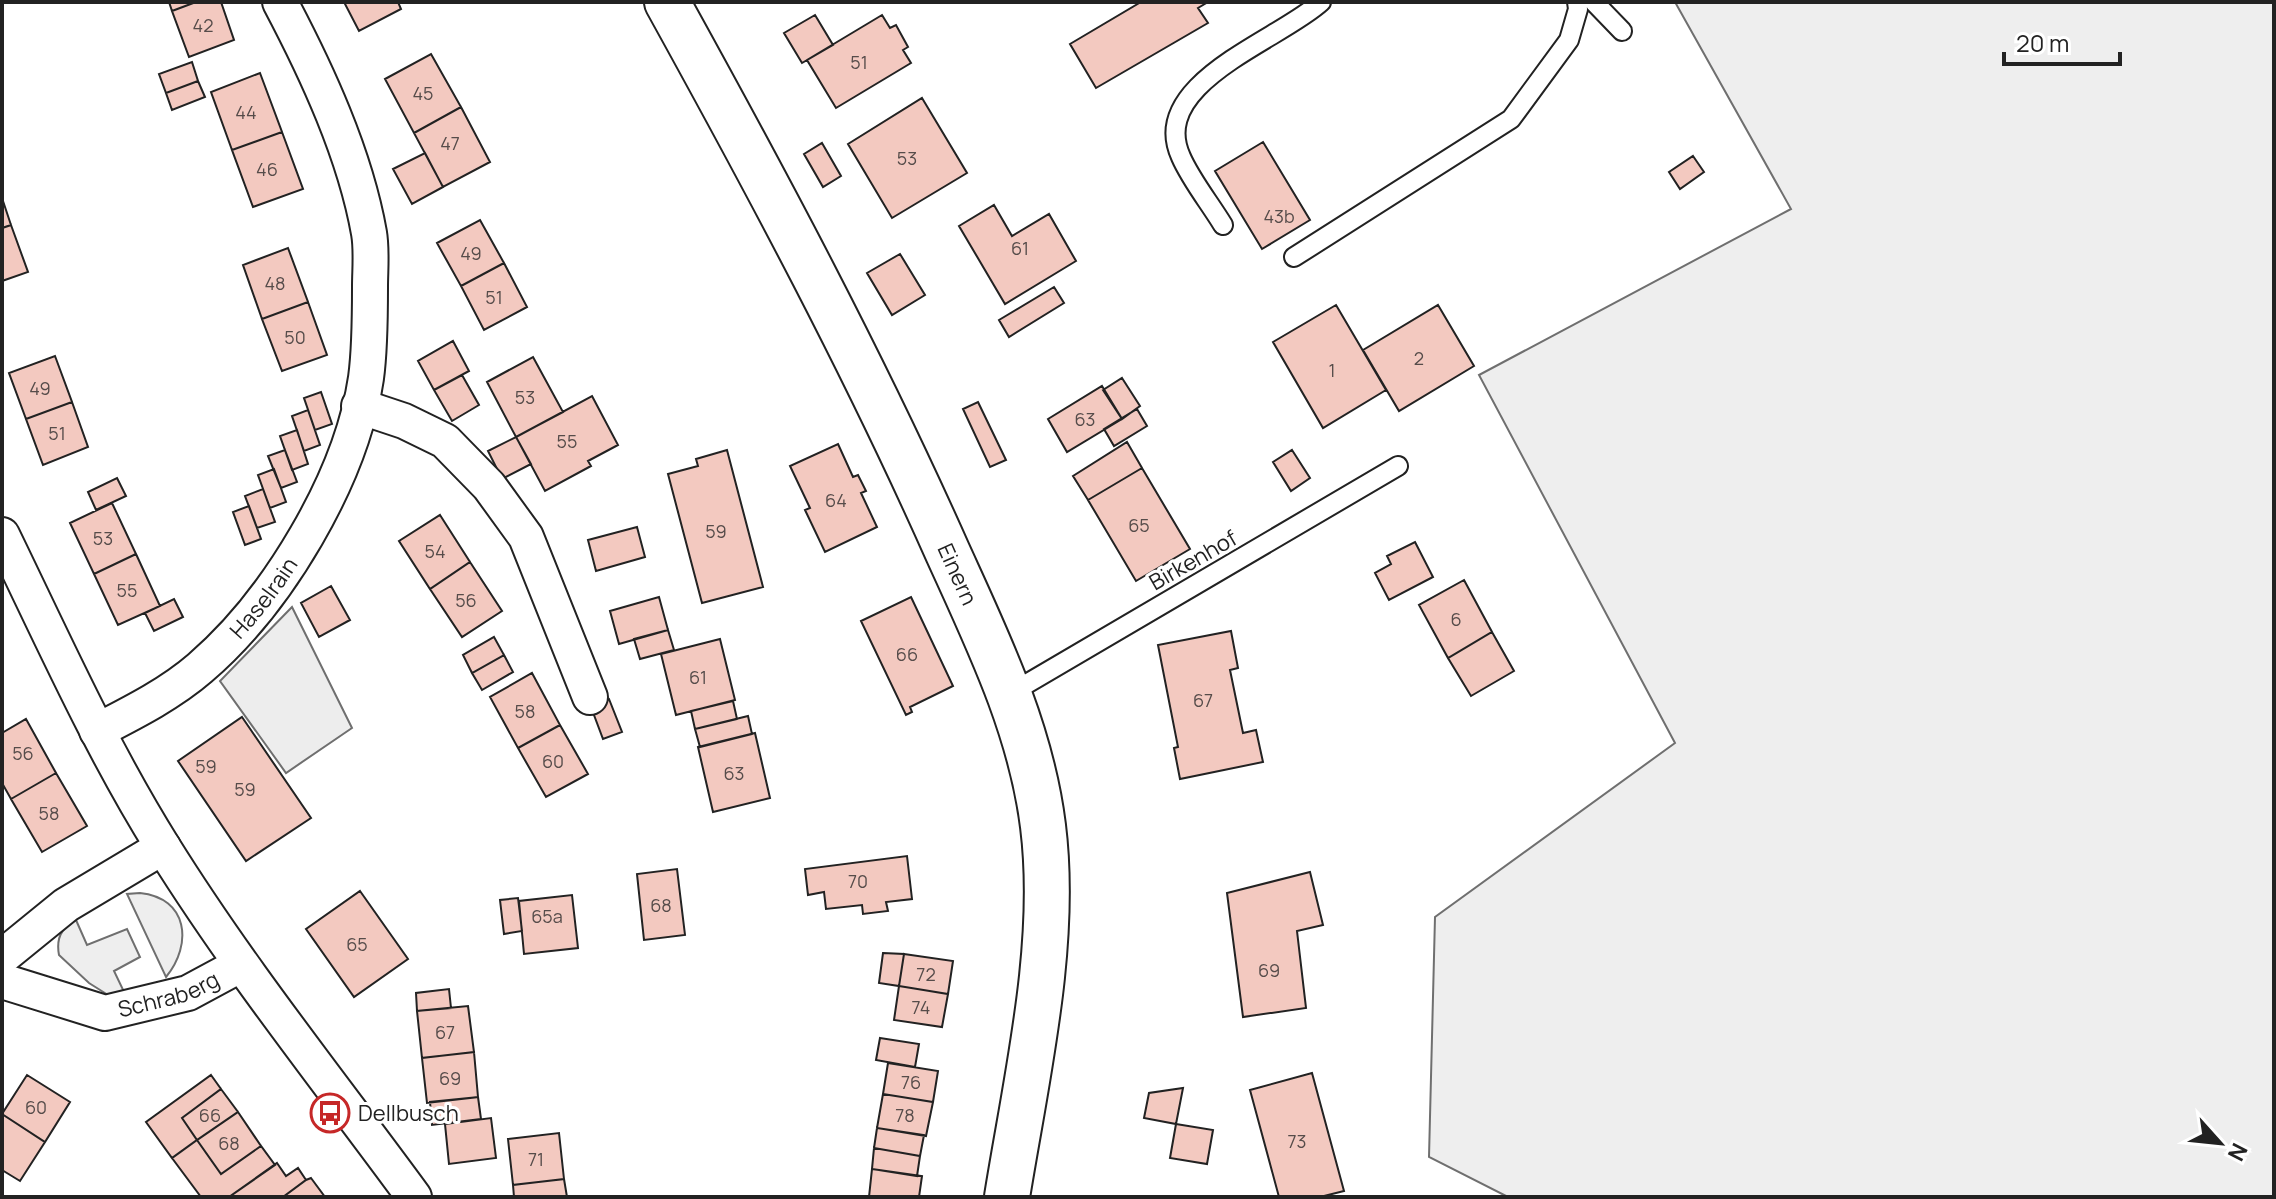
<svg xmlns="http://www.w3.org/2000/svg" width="2276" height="1199" font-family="Manrope,sans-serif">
	<rect width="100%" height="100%" fill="#fff"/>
	<path fill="#eee" stroke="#6f6f6f" stroke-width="2" d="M1675 2H2274V1197H1508L1429 1157 1435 917 1675 743 1479 375 1791 209Z
		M140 893C188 898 193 944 166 977L127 894Z
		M76 920 87 945 127 929 140 957 114 971 126 996 116 1000 89 983 59 955C56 939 61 927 76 920Z"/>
	<path fill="#ededed" stroke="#6f6f6f" stroke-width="2" d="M292 607 352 728 286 773 220 681Z"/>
	<path fill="#f3c9c0" stroke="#222" stroke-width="2" d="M169 2H196L172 11Z
		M196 2H221L234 40 189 57 172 11Z
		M344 2H398L401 9 359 31Z
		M1141 2H1208L1198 8 1208 23 1096 88 1070 44Z
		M815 15 833 45 802 63 784 33Z
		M882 15 890 28 896 25 908 47 903 50 911 63 836 108 807 60Z
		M431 54 461 107 414 133 385 79Z
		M192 62 198 81 166 93 159 74Z
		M260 73 282 132 232 150 211 92Z
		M198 81 205 97 172 110 166 93Z
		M922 98 967 173 892 218 848 144Z
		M461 107 490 162 443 187 414 133Z
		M282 132 303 189 253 207 232 150Z
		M1263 142 1310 220 1262 249 1215 171Z
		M822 143 841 176 823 187 804 154Z
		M425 153 443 187 412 204 393 169Z
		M1693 156 1704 172 1680 189 1669 172Z
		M2 198 11 225 2 228Z
		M994 205 1012 236 1049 214 1076 261 1005 304 959 226Z
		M480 220 504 263 461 286 437 243Z
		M11 225 28 272 2 281V228Z
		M288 248 308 302 262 319 243 265Z
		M900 254 925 295 892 315 867 273Z
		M504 263 527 307 484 330 461 286Z
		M1054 287 1064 303 1009 337 999 320Z
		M308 302 327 355 282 371 262 319Z
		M1336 305 1386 390 1323 428 1273 342Z
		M1438 305 1474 366 1399 411 1363 350Z
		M453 341 469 371 434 390 418 361Z
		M55 356 72 402 26 419 9 373Z
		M533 357 563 412 516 437 487 382Z
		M462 375 479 405 452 421 434 390Z
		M1122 378 1140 406 1122 419 1103 390Z
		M1102 386 1122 419 1067 452 1048 419Z
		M321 392 332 424 315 430 304 398Z
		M592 396 618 445 588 461 591 466 545 491 516 437Z
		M72 402 88 447 43 465 26 419Z
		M978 402 1006 460 990 467 963 409Z
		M1137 409 1147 426 1114 446 1104 429Z
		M308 410 320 445 304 451 292 416Z
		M297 430 308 464 292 470 280 436Z
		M516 437 531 464 502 479 488 451Z
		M1127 442 1142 468 1088 500 1073 476Z
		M838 444 853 477 858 475 866 491 861 493 877 527 825 552 805 510 810 508 790 466Z
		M285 450 297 482 281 488 268 456Z
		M727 450 763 587 702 603 668 474 698 466 696 459Z
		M1292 450 1310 478 1291 491 1273 462Z
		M1142 468 1190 549 1136 581 1088 500Z
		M274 469 286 502 270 508 258 475Z
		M117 478 126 496 96 510 88 492Z
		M263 489 275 522 257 528 245 496Z
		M112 503 136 554 94 574 70 523Z
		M249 506 261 539 245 545 233 512Z
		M440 515 470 562 430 589 399 541Z
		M637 527 645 557 596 571 588 540Z
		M1415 542 1433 577 1389 600 1375 573 1391 564 1387 556Z
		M136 554 160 606 118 625 94 574Z
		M470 562 502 611 462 637 430 589Z
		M1464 580 1492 632 1448 658 1419 605Z
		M331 586 350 620 319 637 301 603Z
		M659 597 668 630 619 644 610 611Z
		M911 597 953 686 910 707 912 712 906 715 861 621Z
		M174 599 183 617 154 631 145 613Z
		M668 630 674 650 640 659 634 639Z
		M1231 631 1238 668 1230 670 1243 733 1256 730 1263 762 1180 779 1174 748 1178 747 1158 645Z
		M1492 632 1514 671 1471 696 1448 658Z
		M494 637 504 655 472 673 463 655Z
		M720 639 735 700 676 715 661 654Z
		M504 655 513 672 482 690 472 673Z
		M532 673 560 725 518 748 490 697Z
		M609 699 622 732 603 739 591 707Z
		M733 701 737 719 695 729 691 711Z
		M748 716 752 734 700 747 695 729Z
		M242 717 311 818 246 861 178 761Z
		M26 719 56 773 11 799 2 783V733Z
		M560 725 588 774 546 797 518 748Z
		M755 733 770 798 713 812 698 747Z
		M56 773 87 826 42 852 11 799Z
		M907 856 912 899 886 902 888 911 863 914 862 905 826 909 824 892 808 895 805 869Z
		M677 869 685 935 644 940 637 874Z
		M1310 872 1323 925 1297 931 1306 1008 1243 1017 1227 893Z
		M360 891 408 959 354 997 306 929Z
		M572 895 578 948 524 954 519 901Z
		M518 898 522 931 504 934 500 900Z
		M883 953 904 954 899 986 879 983Z
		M904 954 953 961 948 994 899 986Z
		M899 986 948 994 942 1027 894 1020Z
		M449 989 451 1008 417 1011 416 993Z
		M468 1006 474 1052 422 1058 417 1011Z
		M880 1038 919 1044 915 1067 876 1060Z
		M474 1052 478 1097 427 1103 422 1058Z
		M888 1063 938 1071 933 1102 883 1094Z
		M1312 1073 1344 1191 1320 1197H1279L1250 1090Z
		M27 1075 70 1102 45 1142 2 1114Z
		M211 1075 221 1089 182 1118 197 1140 172 1158 146 1122Z
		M1183 1088 1176 1124 1144 1118 1149 1093Z
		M221 1089 238 1112 197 1140 182 1118Z
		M883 1094 933 1102 926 1136 877 1128Z
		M478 1097 481 1119 432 1125 430 1102Z
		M238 1112 261 1146 221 1174 197 1140Z
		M2 1114 45 1142 20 1181 2 1170Z
		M491 1118 496 1158 449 1164 445 1124Z
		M1176 1124 1213 1130 1207 1164 1170 1158Z
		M877 1128 924 1135 920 1156 874 1148Z
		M559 1133 564 1179 513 1185 508 1139Z
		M197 1140 221 1174 261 1146 275 1165 229 1197H201L172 1158Z
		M874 1148 920 1156 917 1176 872 1169Z
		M277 1163 286 1176 298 1168 306 1180 283 1197H229Z
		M872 1169 922 1176 919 1197H869Z
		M311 1178 325 1197H283L306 1180Z
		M564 1179 567 1197H514L513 1185Z"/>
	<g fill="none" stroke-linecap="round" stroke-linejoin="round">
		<defs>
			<path id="service" d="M1594 2 1622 31
				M1223 225C1209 202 1191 180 1181 157 1147 83 1280 40 1321 2
				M1294 257 1511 119 1569 40 1578 9 1577 2
				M1011 693 1398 466"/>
			<g id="minor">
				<path d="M359 406 404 421 445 441 489 486 526 537 590 697"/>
				<path d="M2 535C53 640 101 748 163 847 239 969 329 1081 414 1197"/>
				<path id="s1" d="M97 731C132 713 170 694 200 668 277 602 351 479 366 378 370 349 370 317 370 287 370 270 372 250 369 233 355 154 317 72 280 2"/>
				<path d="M2 957 66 905 163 847"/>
				<path id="s2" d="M2 981 105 1013 188 993 240 965"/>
			</g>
			<g id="secondary">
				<path id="s3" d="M667 2C767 183 864 364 948 553 988 641 1031 729 1043 826 1058 945 1026 1079 1007 1197"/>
			</g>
		</defs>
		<use href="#service" stroke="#222" stroke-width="22"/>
		<use href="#minor" stroke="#222" stroke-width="38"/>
		<use href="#secondary" stroke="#222" stroke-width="48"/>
		<use href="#service" stroke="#fff" stroke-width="18"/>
		<use href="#minor" stroke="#fff" stroke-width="34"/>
		<use href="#secondary" stroke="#fff" stroke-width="44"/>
	</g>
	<defs>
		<symbol id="bus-ring" viewBox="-11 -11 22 22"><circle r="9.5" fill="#fff" stroke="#c62828" stroke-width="1.5"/><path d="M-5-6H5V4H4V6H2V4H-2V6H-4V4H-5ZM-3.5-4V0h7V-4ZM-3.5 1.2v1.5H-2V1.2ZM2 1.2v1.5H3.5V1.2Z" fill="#c62828"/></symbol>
	</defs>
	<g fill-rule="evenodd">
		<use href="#bus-ring" x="308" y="1091" width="44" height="44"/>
	</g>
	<g text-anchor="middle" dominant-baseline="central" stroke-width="6" stroke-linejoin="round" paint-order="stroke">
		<g font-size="18" fill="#564c4a">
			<text x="203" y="25">42</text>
			<text x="859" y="62">51</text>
			<text x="423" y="93">45</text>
			<text x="246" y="112">44</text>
			<text x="450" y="143">47</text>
			<text x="907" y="158">53</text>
			<text x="267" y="169">46</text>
			<text x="1279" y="216">43b</text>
			<text x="1020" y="248">61</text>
			<text x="471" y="253">49</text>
			<text x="275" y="283">48</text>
			<text x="494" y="297">51</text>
			<text x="295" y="337">50</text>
			<text x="1419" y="358">2</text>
			<text x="1332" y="370">1</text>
			<text x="40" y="388">49</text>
			<text x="525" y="397">53</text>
			<text x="1085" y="419">63</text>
			<text x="57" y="433">51</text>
			<text x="567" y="441">55</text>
			<text x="836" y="500">64</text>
			<text x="1139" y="525">65</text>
			<text x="716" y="531">59</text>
			<text x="103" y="538">53</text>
			<text x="435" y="551">54</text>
			<text x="127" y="590">55</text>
			<text x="466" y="600">56</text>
			<text x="1456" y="619">6</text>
			<text x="907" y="654">66</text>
			<text x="698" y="677">61</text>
			<text x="1203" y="700">67</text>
			<text x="525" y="711">58</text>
			<text x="23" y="753">56</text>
			<text x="553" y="761">60</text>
			<text x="206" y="766">59</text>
			<text x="734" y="773">63</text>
			<text x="245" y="789">59</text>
			<text x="49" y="813">58</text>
			<text x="858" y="881">70</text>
			<text x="661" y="905">68</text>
			<text x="547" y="916">65a</text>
			<text x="357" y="944">65</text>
			<text x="1269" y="970">69</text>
			<text x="926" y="974">72</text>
			<text x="921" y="1007">74</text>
			<text x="445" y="1032">67</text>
			<text x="450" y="1078">69</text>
			<text x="911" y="1082">76</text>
			<text x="36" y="1107">60</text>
			<text x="210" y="1115">66</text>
			<text x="905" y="1115">78</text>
			<text x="1297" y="1141">73</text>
			<text x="229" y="1143">68</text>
			<text x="536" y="1159">71</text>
		</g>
		<g font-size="22" fill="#222" stroke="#fff">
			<text transform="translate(1193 560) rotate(-30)">Birkenhof</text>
			<text stroke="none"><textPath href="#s3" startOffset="642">Einern</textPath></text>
			<text stroke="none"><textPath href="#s1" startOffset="216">Haselrain</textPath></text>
			<text stroke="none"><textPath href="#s2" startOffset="174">Schraberg</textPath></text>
		</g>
		<g font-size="22" fill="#222" stroke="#fff" text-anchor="start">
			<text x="358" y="1113">Dellbusch</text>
		</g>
	</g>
	<rect width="2276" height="1199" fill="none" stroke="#222222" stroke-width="8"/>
	<g transform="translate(2220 1143) rotate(117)" stroke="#ffffff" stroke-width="6" paint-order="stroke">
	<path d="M0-6L14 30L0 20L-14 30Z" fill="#222222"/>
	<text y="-12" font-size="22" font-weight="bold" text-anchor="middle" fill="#222222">N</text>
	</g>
	<path d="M2004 52v12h116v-12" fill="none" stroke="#222222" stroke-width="4"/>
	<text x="2016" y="52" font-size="24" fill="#222222" stroke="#ffffff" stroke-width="6" paint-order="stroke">20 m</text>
</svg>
